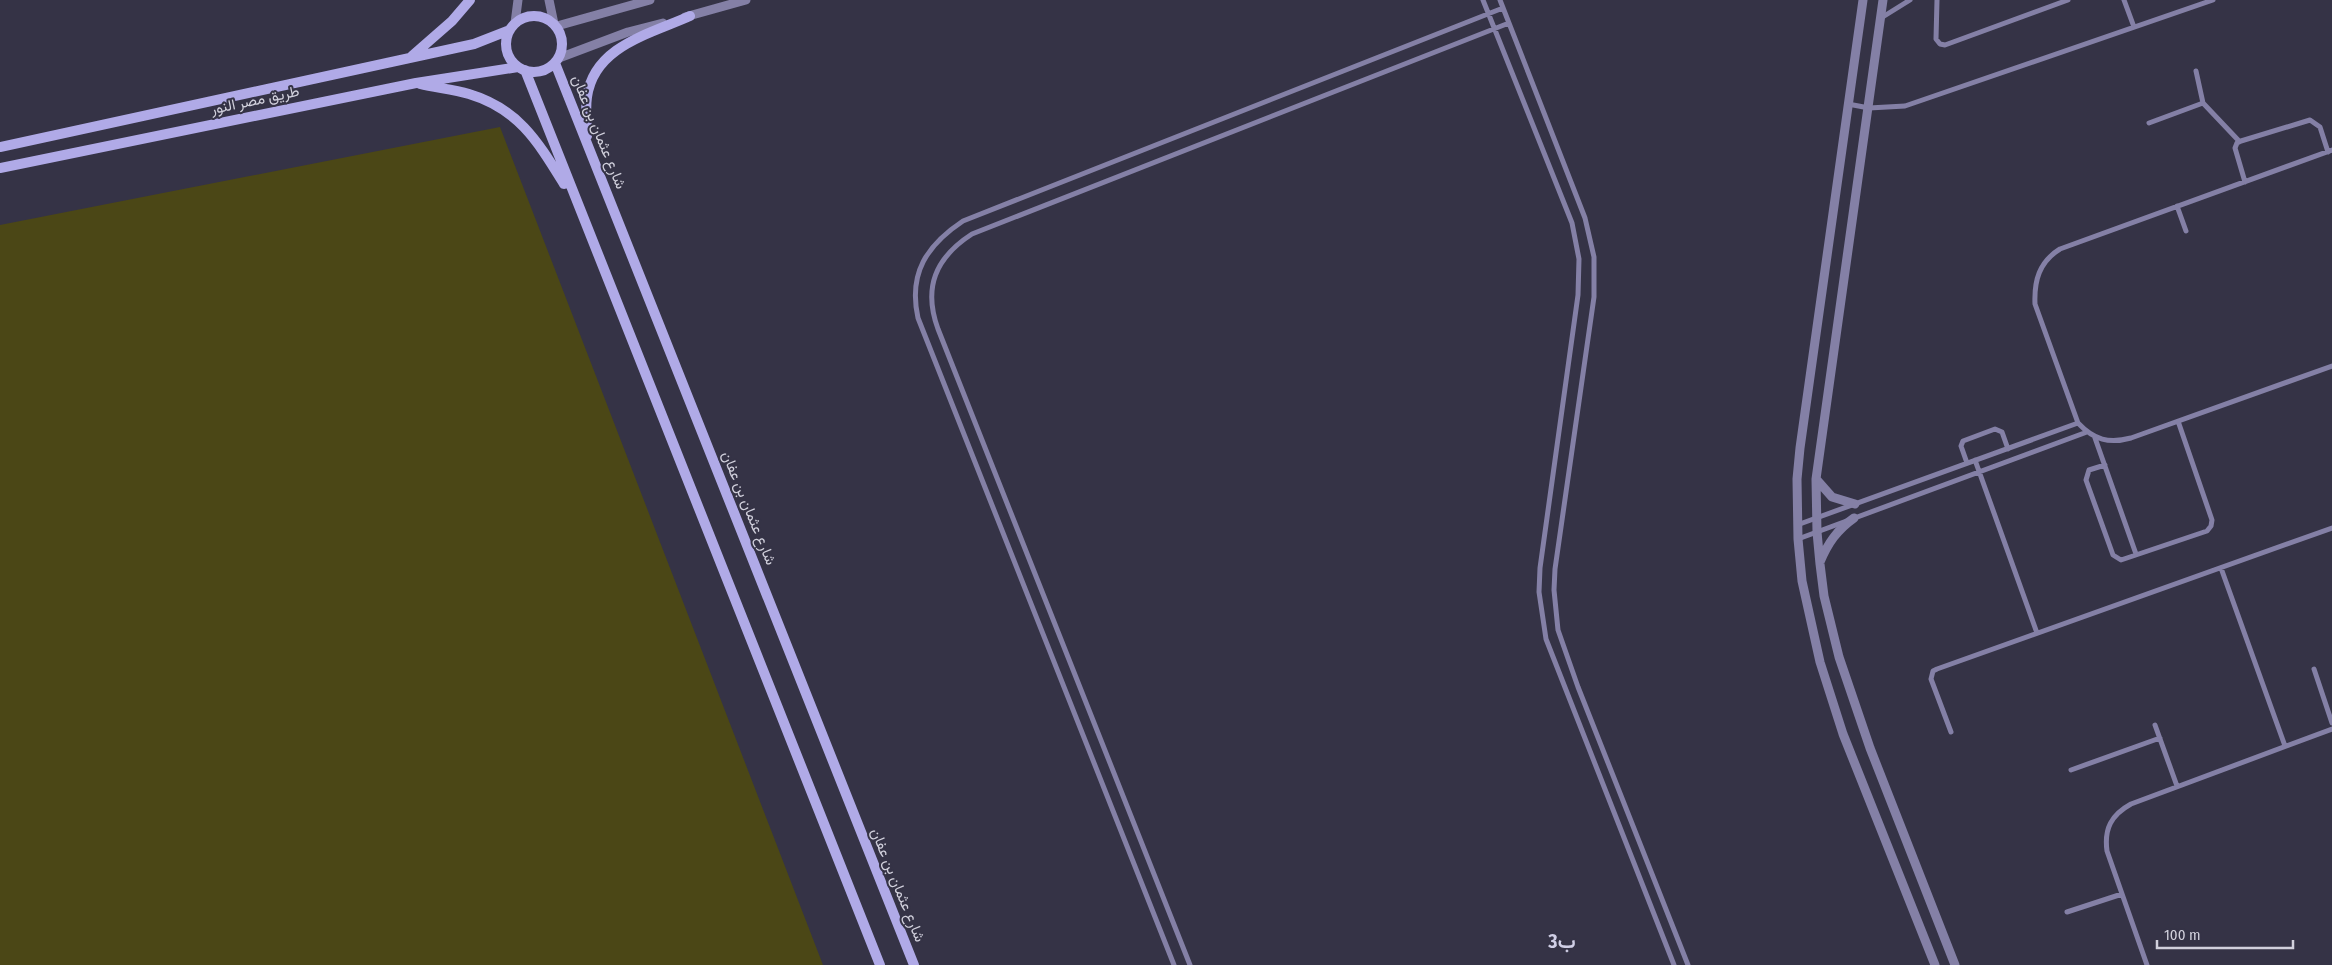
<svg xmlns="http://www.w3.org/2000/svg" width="2332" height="965" font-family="'Fira Sans Condensed',Vazirmatn,sans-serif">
	<rect width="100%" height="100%" fill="#353346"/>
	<path fill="#4b4716" d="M500 127 823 965H0V225Z"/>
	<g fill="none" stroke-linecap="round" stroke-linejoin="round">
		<path stroke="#8480a6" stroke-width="5" d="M1483 0 1572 223 1579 259 1578 295 1540 568 1539 592 1546 639 1674 965
			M1500 0 1585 218 1594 257V297L1555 569 1554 590 1558 630 1578 687 1688 965
			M1937 0 1936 39 1940 44 1945 45 2068 0
			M2124 0 2134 27
			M1881 18 1910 0
			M2196 71 2203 103 2239 141
			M1848 104 1869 108 1905 106 2213 0
			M2149 123 2203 103
			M2332 150 2060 249C2039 262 2034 281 2035 304L2078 423C2094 440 2109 444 2131 438L2332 366
			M2245 182 2235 148 2237 143 2241 141 2310 120 2320 127 2328 152
			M2177 206 2186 231
			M2095 438 2136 554
			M1975 460 2037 633
			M1967 463 1961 446 1963 441 1995 429 2002 432 2008 449
			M2105 465 2089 470 2086 480 2113 555 2121 560 2207 531 2211 526 2212 520 2178 421
			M1797 525 2078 423
			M1798 539 2087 432
			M2221 568 2285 746
			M2314 669 2332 723
			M2155 725 2177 786
			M1951 732 1931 679 1933 671 1937 669 2332 528
			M2071 770 2160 738
			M2067 912 2122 894
			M1174 965 918 318C908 273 927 245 963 221L1503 8
			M1190 965 938 329C923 288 935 258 972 234L1509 23
			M2147 965 2107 851C2104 829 2111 815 2131 804L2332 729"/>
		<path stroke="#8480a6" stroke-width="9" d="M549 0 554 24
			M1863 0 1800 448 1797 479 1798 539 1802 581 1820 662 1843 734 1935 965
			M1883 0 1816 479 1817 532 1820 564 1824 596 1839 657 1870 748 1955 965
			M685 17 746 0
			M515 23 518 0
			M557 26 650 0
			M559 58 628 32 663 23
			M1817 480 1832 497 1855 504
			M1820 562C1828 543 1837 530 1854 518"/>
		<path stroke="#b0aae7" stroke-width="10" d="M506 44a28 28 0 1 1 56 0a28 28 0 1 1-56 0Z
			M412 56 452 21 470 0
			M555 63 914 965
			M525 70 880 965
			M420 84C436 88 453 89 469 94 519 109 538 142 564 184
			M587 136C587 123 585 110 587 97 594 46 650 34 690 16
			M0 147 474 44 510 30
			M0 168 416 83 518 67"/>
	</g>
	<g text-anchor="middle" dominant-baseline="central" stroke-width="4" stroke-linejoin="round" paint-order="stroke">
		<g font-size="15" fill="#d1d0dc" stroke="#353346">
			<text transform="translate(255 100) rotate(-12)">طريق مصر النور</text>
			<text transform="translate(599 132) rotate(68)">شارع عثمان بن عفان</text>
			<text transform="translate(749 508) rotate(68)">شارع عثمان بن عفان</text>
			<text transform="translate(898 885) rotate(68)">شارع عثمان بن عفان</text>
		</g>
		<g font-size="20" font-weight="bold" fill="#d0cfe6" stroke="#353346">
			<text x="1562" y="941">ب3</text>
		</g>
	</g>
	<path d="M2157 940v8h136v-8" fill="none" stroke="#d1d0dc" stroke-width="2.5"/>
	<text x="2164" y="940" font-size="15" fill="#d1d0dc" stroke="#353346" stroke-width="4" paint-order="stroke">100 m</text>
</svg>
